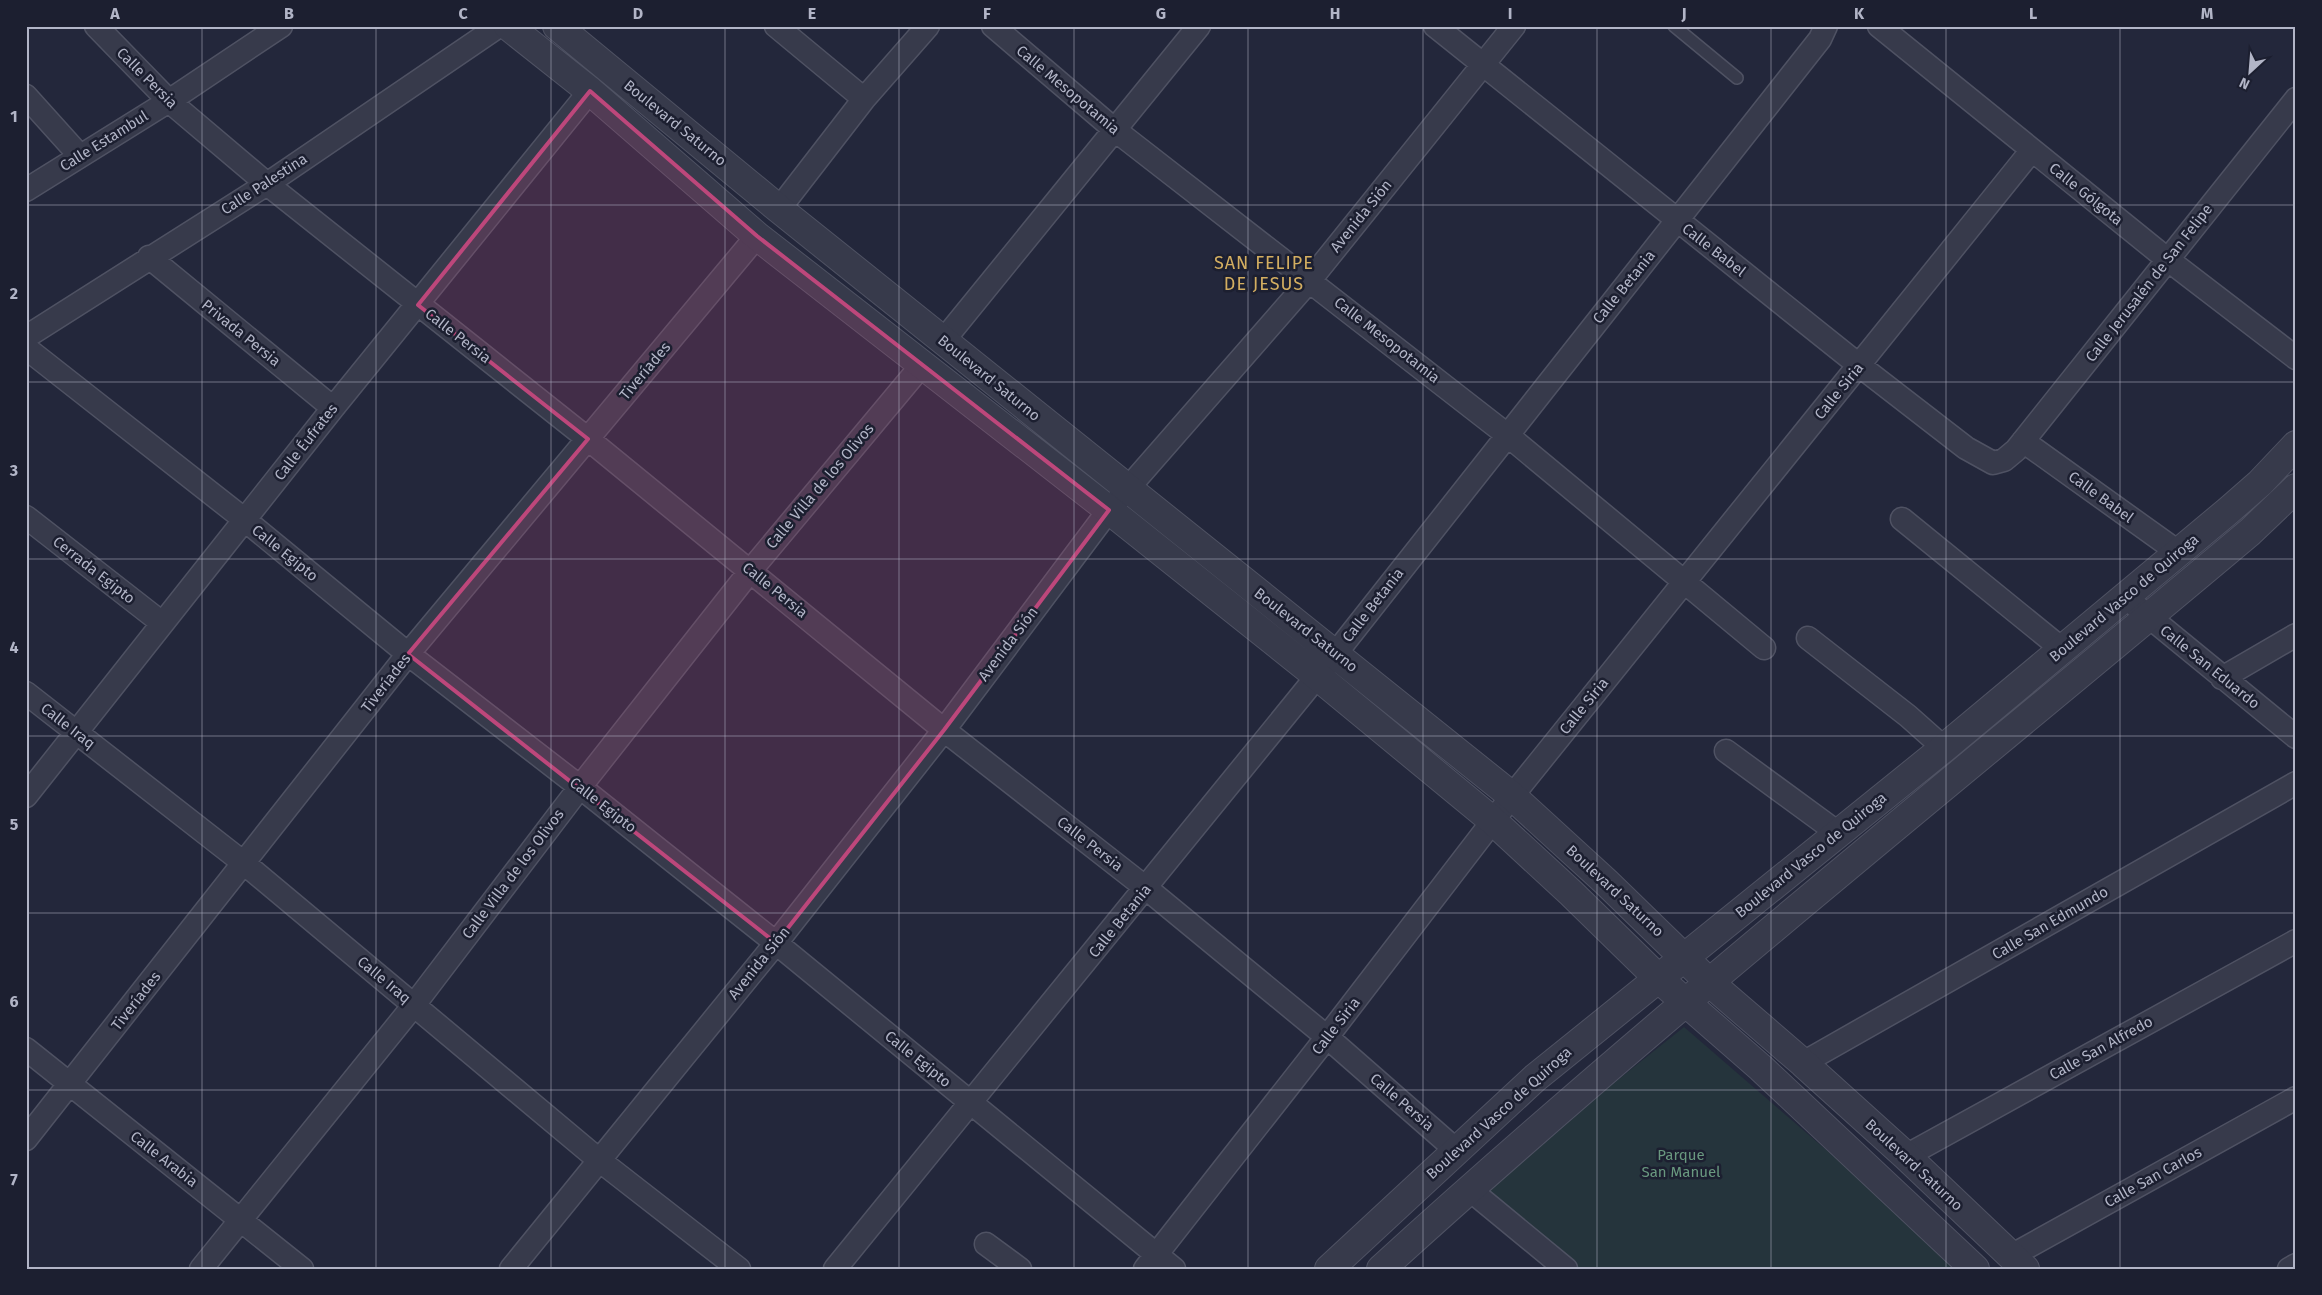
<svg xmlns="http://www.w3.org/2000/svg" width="2322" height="1295" font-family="'Fira Sans',sans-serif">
	<rect width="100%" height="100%" fill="#23273b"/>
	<path fill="#25343c" d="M1684 1027 1964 1269H1574L1480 1190Z"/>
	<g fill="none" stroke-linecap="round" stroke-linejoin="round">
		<defs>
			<path id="service" d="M1674 26 1737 78"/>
			<path id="minor" d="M96 26 169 101 267 184 588 439 944 730 1146 888 1327 1037 1456 1150
				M776 26 864 99
				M993 26 1115 130 1506 434 1764 648
				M1435 26 1860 366 1966 448 1993 463 2004 460 2016 450 2296 99
				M1879 26 2167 259 2296 358
				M26 96 80 156
				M26 190 169 101 281 26
				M779 209 864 99 928 26
				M149 257 333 408
				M26 337 267 184 499 26
				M943 341 1199 26
				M26 348 245 520 408 654 580 787 776 943 1174 1269
				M2023 441 2178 552
				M26 517 162 623
				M1902 519 2062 649
				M2125 597 2296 737
				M1808 638 1908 716 1944 748
				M2222 678 2296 635
				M26 693 245 864 599 1160 739 1269
				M1726 751 1838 833
				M26 796 333 408 590 91
				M26 1049 302 1269
				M1803 1063 2296 783
				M26 1139 408 654 757 236
				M1906 1156 2296 941
				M1469 1189 1566 1269
				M986 1244 1020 1269
				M2011 1256 2296 1098
				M201 1269 414 1005 580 787 751 570 922 365
				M511 1269 776 943 944 730 1109 510 1310 280 1514 26
				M835 1269 1336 653 1820 39 1826 26
				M1145 1269 1327 1037 1512 796 2032 150
				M2289 1269 2296 1265"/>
			<path id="tertiary" d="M508 26 590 91 757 236 1109 510 1316 675 1493 821 1571 893 1659 979 1761 1068 1975 1269
				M557 26 779 209 1512 796 1606 882 1709 982 1803 1063 1906 1156 2025 1269
				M1329 1269 1535 1078 1944 748 2228 511 2260 483 2296 445
				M1381 1269C1662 1013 1960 776 2250 532L2296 488"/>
		</defs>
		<use href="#service" stroke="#4f5263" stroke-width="14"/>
		<use href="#minor" stroke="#4f5263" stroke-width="25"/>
		<use href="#tertiary" stroke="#4f5263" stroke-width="30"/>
		<use href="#service" stroke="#373a4b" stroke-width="11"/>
		<use href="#minor" stroke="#373a4b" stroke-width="22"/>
		<use href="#tertiary" stroke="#373a4b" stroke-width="28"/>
	</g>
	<path fill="#bd477b" fill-opacity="0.2" stroke="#bd477b" stroke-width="4" stroke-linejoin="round" d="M590 91 757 236 1109 510 944 730 776 943 408 654 588 439 418 305Z"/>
	<path fill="none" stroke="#b2b5c7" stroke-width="1" stroke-opacity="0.55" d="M202 26V1269M376 26V1269M551 26V1269M725 26V1269M899 26V1269M1074 26V1269M1248 26V1269M1423 26V1269M1597 26V1269M1771 26V1269M1946 26V1269M2120 26V1269M26 205H2296M26 382H2296M26 559H2296M26 736H2296M26 913H2296M26 1090H2296"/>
	<g text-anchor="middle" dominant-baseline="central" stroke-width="5" stroke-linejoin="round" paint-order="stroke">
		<g font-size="15" fill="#b2b5c7" stroke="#1c1f30">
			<text transform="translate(147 78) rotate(45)">Calle Persia</text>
			<text transform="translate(1068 90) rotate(40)">Calle Mesopotamia</text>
			<text transform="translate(675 123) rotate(39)">Boulevard Saturno</text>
			<text transform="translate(104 141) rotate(-32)">Calle Estambul</text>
			<text transform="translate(264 184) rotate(-33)">Calle Palestina</text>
			<text transform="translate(2086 194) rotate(39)">Calle Gólgota</text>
			<text transform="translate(1361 216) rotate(-51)">Avenida Sión</text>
			<text transform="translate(1714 250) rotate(38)">Calle Babel</text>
			<text transform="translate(2149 283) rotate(-52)">Calle Jerusalén de San Felipe</text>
			<text transform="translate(1624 287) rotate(-51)">Calle Betania</text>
			<text transform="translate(241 333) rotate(39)">Privada Persia</text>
			<text transform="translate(458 336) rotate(38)">Calle Persia</text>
			<text transform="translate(1387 340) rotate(38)">Calle Mesopotamia</text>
			<text transform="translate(645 371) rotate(-50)">Tiveríades</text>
			<text transform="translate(989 378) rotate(39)">Boulevard Saturno</text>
			<text transform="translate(1839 391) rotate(-51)">Calle Siria</text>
			<text transform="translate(306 442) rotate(-52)">Calle Éufrates</text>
			<text transform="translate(820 486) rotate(-50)">Calle Villa de los Olivos</text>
			<text transform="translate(2101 497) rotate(36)">Calle Babel</text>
			<text transform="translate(285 553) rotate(39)">Calle Egipto</text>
			<text transform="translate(94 570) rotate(38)">Cerrada Egipto</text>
			<text transform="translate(775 590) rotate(39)">Calle Persia</text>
			<text transform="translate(2124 598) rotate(-40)">Boulevard Vasco de Quiroga</text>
			<text transform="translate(1373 605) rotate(-52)">Calle Betania</text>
			<text transform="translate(1306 630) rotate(38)">Boulevard Saturno</text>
			<text transform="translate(1008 644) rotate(-53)">Avenida Sión</text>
			<text transform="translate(2210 667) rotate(39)">Calle San Eduardo</text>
			<text transform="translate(386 683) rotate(-52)">Tiveríades</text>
			<text transform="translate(1584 706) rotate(-51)">Calle Siria</text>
			<text transform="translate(68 726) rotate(38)">Calle Iraq</text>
			<text transform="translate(603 805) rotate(38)">Calle Egipto</text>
			<text transform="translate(1090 844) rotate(38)">Calle Persia</text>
			<text transform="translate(1811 855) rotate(-39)">Boulevard Vasco de Quiroga</text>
			<text transform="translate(513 874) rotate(-53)">Calle Villa de los Olivos</text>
			<text transform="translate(1615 891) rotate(43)">Boulevard Saturno</text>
			<text transform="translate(1120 921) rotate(-51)">Calle Betania</text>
			<text transform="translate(2050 923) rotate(-30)">Calle San Edmundo</text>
			<text transform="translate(759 963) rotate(-51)">Avenida Sión</text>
			<text transform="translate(384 980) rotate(40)">Calle Iraq</text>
			<text transform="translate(136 1001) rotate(-52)">Tiveríades</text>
			<text transform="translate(1336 1026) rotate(-52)">Calle Siria</text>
			<text transform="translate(2101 1048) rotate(-29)">Calle San Alfredo</text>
			<text transform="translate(918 1059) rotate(39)">Calle Egipto</text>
			<text transform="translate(1402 1102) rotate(41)">Calle Persia</text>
			<text transform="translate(1499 1113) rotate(-42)">Boulevard Vasco de Quiroga</text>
			<text transform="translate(164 1159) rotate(38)">Calle Arabia</text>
			<text transform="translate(1914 1165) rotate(43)">Boulevard Saturno</text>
			<text transform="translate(2153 1177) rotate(-29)">Calle San Carlos</text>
		</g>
		<g font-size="15" fill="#69987f" stroke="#1c1f30">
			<text x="1681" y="1155">Parque<tspan x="1681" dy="17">San Manuel</tspan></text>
		</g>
		<g font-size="18" letter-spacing="1" fill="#d3ae61" stroke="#1c1f30">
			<text x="1264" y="263">SAN FELIPE<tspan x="1264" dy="21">DE JESUS</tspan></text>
		</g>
	</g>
	<rect width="2322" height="1295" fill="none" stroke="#1c1f30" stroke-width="55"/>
	<g transform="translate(2250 72) rotate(206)" stroke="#1c1f30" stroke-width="4" paint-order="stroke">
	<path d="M0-4L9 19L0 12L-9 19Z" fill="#b2b5c7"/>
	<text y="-8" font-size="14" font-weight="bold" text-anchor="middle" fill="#b2b5c7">N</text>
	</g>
	<rect x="28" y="28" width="2266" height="1240" fill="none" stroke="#b2b5c7" stroke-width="2"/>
	<g font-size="16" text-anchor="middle" font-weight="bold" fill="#b2b5c7">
		<text x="115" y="19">A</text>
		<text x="289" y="19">B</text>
		<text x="463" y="19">C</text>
		<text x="638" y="19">D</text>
		<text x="812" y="19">E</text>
		<text x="987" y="19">F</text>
		<text x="1161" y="19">G</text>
		<text x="1335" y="19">H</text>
		<text x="1510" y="19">I</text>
		<text x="1684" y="19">J</text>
		<text x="1859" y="19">K</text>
		<text x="2033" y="19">L</text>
		<text x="2207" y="19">M</text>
		<text x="14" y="122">1</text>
		<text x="14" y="299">2</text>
		<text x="14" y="476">3</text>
		<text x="14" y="653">4</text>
		<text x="14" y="830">5</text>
		<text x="14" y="1007">6</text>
		<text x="14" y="1185">7</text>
	</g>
</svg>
